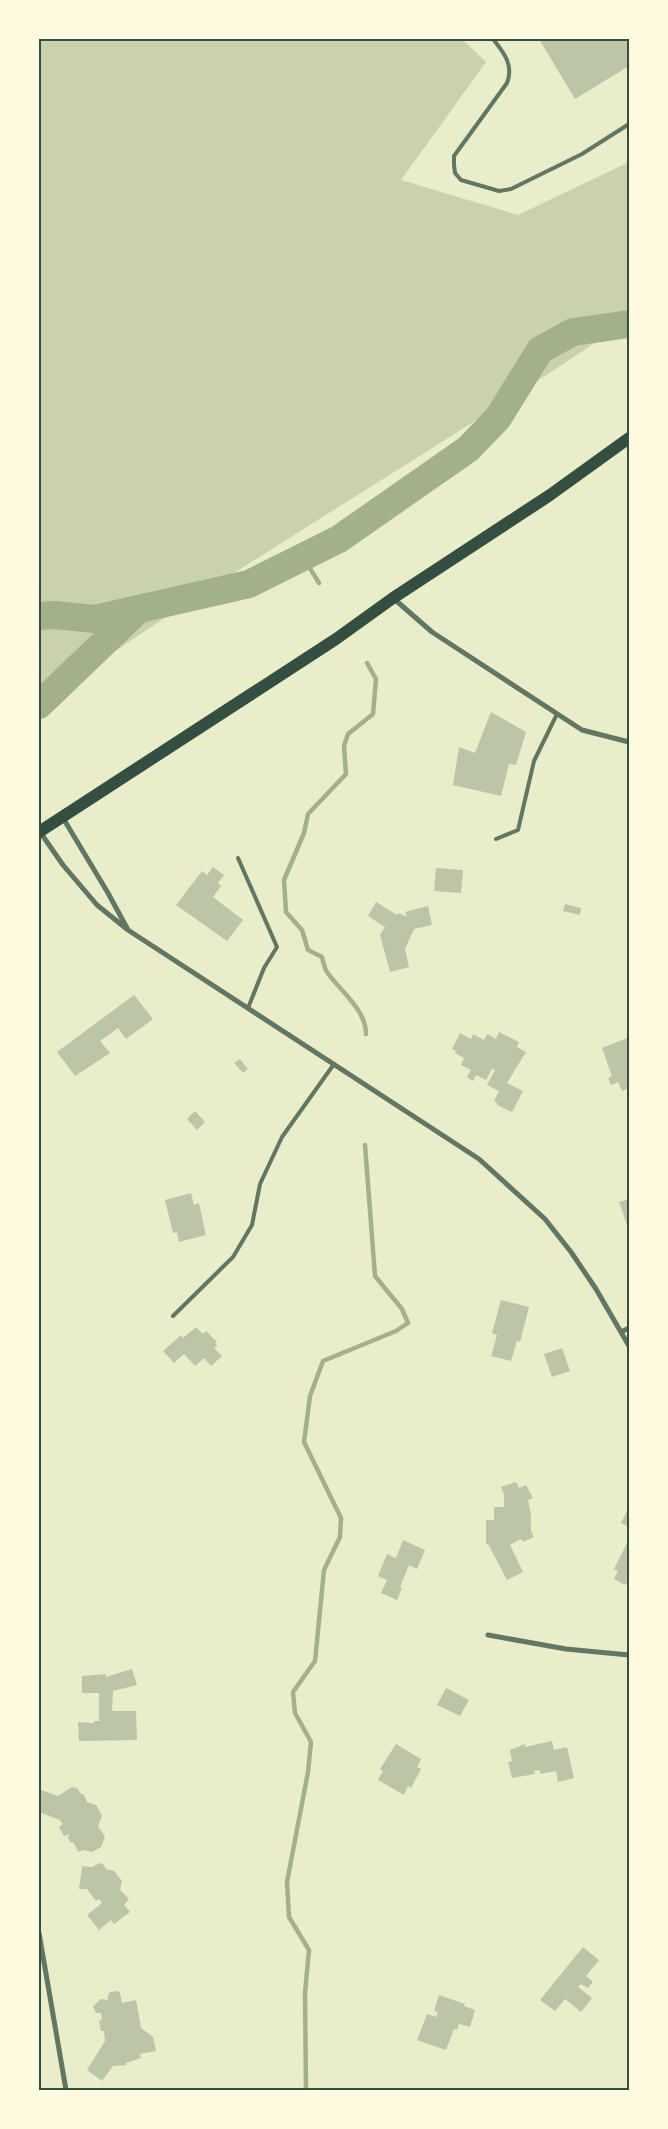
<svg xmlns="http://www.w3.org/2000/svg" width="668" height="2129" font-family="Montserrat,sans-serif">
	<rect width="100%" height="100%" fill="#e9edc9"/>
	<path fill="#cad2ad" d="M39 39H462L486 62 401 180 518 215 629 162V320C435 452 230 568 39 704Z"/>
	<g fill="none" stroke-linecap="round" stroke-linejoin="round">
		<path stroke="#a3b18a" stroke-width="4.5" d="M303 557 319 583
			M366 1034C366 1009 339 990 327 972 324 967 323 961 322 957L308 950 302 930 286 912 284 880 304 833 308 814 346 774 344 746 348 734 373 714 376 679 367 663
			M306 2090 305 1993 309 1950 289 1917 287 1882 308 1772 311 1742 295 1713 293 1692 315 1661 324 1570 340 1537 341 1518 304 1442 310 1396 323 1361 396 1331 408 1323 402 1309 375 1276 365 1145"/>
		<path stroke="#a3b18a" stroke-width="28" d="M39 616 55 615 95 619 249 584 339 539 468 449 498 418 540 350 573 332 629 324
			M39 705 138 610"/>
	</g>
	<path fill="#bcc5a7" d="M539 39H629V66L575 99Z
		M491 712 526 732 516 765 509 764 501 796 453 785 459 747 475 753Z
		M213 867 224 875 218 883 221 886 213 897 243 920 227 941 176 905 202 871 207 875Z
		M436 868 463 870 461 893 434 891Z
		M376 902 397 915 399 913 407 917 405 912 428 906 432 925 414 929 405 949 409 967 390 972 380 935 385 927 368 916Z
		M565 904 581 908 580 915 563 911Z
		M134 995 153 1019 126 1039 118 1028 100 1041 110 1053 75 1076 57 1052Z
		M499 1032 519 1042 517 1047 526 1052 507 1083 523 1091 512 1112 497 1105V1103L494 1101 499 1091 487 1085 495 1070 492 1069 486 1080 476 1075 473 1081 467 1077 471 1070 461 1065 464 1058 455 1053 456 1051 452 1049 460 1033 471 1039 473 1034 484 1040 487 1034 496 1039Z
		M627 1038 629 1045V1088L622 1091 618 1082 611 1085 608 1078 612 1076 602 1048Z
		M240 1059 248 1069 243 1073 234 1063Z
		M195 1111 205 1122 197 1130 187 1119Z
		M191 1193 194 1205 199 1203 206 1235 179 1242 177 1232 173 1233 165 1200Z
		M629 1199V1230L619 1202Z
		M501 1300 529 1307 520 1342 517 1341 511 1361 491 1356 497 1335 492 1333Z
		M196 1327 203 1334 206 1331 217 1342 215 1343 217 1346 214 1348 222 1356 211 1366 204 1358 195 1366 184 1354 174 1363 163 1351 181 1335 183 1338Z
		M562 1348 570 1371 552 1377 544 1354Z
		M516 1482 519 1488 526 1485 533 1498 528 1500 531 1515V1531L534 1537 523 1542 521 1539 510 1545 523 1572 507 1580 488 1544H486V1520H494V1507H504V1494L501 1487Z
		M629 1507V1527L621 1523Z
		M629 1539V1583L627 1582 625 1585 614 1579 618 1571 614 1569Z
		M403 1540 425 1550 417 1569 409 1565 400 1587 402 1588 397 1600 381 1593 387 1580 378 1576 387 1554 396 1558Z
		M132 1669 137 1685 113 1691 112 1711H136L137 1740 79 1741 78 1722 94 1723V1721H99V1693H82V1676L106 1674V1677Z
		M446 1688 469 1700 460 1716 437 1705Z
		M552 1741 554 1750 567 1747 574 1778 558 1782 556 1771 540 1774V1770L534 1771 535 1774 512 1778 508 1762 512 1761 510 1750 525 1744V1747Z
		M396 1744 421 1759 417 1767 421 1769 411 1788 408 1786 404 1795 378 1780 383 1771 380 1769Z
		M72 1787 78 1789 80 1793 84 1795 87 1802 96 1805 102 1816 98 1826 105 1837 101 1847 92 1852 83 1850 78 1852 74 1843 70 1842 68 1838 69 1834 64 1836 59 1827 63 1824 60 1820 39 1812 41 1790 58 1796Z
		M99 1863 104 1865 106 1869 114 1871 122 1881 120 1890 129 1899 124 1905 130 1912 114 1924 111 1920 99 1930 87 1915 102 1903 99 1899 96 1901 87 1889H79L82 1866 92 1867Z
		M583 1947 599 1960 586 1976 593 1982 588 1988 581 1984 578 1987 592 1998 581 2012 565 1999 555 2011 540 2000Z
		M117 1991 120 1993 122 2003 136 2000 141 2028 153 2037 156 2051 140 2054 141 2058 126 2063V2065L113 2066 102 2081 87 2070 105 2041 104 2031H101L99 2021 102 2020 101 2013H96L93 2007 100 1999 108 2000V1996L110 1992Z
		M439 1995 465 2004 464 2006 475 2010 470 2027 459 2024 457 2030 454 2029 446 2050 417 2040 427 2014 436 2017 438 2012 434 2011Z"/>
	<g fill="none" stroke-linecap="round" stroke-linejoin="round">
		<path stroke="#617663" stroke-width="4" d="M493 39C504 53 514 65 507 83L454 156V165L455 173 461 180 499 191 511 189 582 154 629 124
			M496 839 518 830 534 761 557 714
			M238 858 277 947 264 968 248 1008
			M173 1316 233 1257 252 1225 260 1184 282 1137 334 1064"/>
		<path stroke="#617663" stroke-width="5" d="M393 598 432 632 582 730 629 742
			M63 818 108 893 127 928
			M40 832 63 865 97 905 128 930 479 1159 545 1219 571 1252 596 1289 629 1346
			M621 1332 629 1328
			M488 1635 566 1649 629 1655
			M39 1933 66 2090"/>
		<path stroke="#344e41" stroke-width="12" d="M39 832 336 639 393 598 550 495 629 438"/>
	</g>
	<rect width="668" height="2129" fill="none" stroke="#fefae0" stroke-width="80"/>
	<rect x="40" y="40" width="588" height="2049" fill="none" stroke="#344e41" stroke-width="2"/>
</svg>
